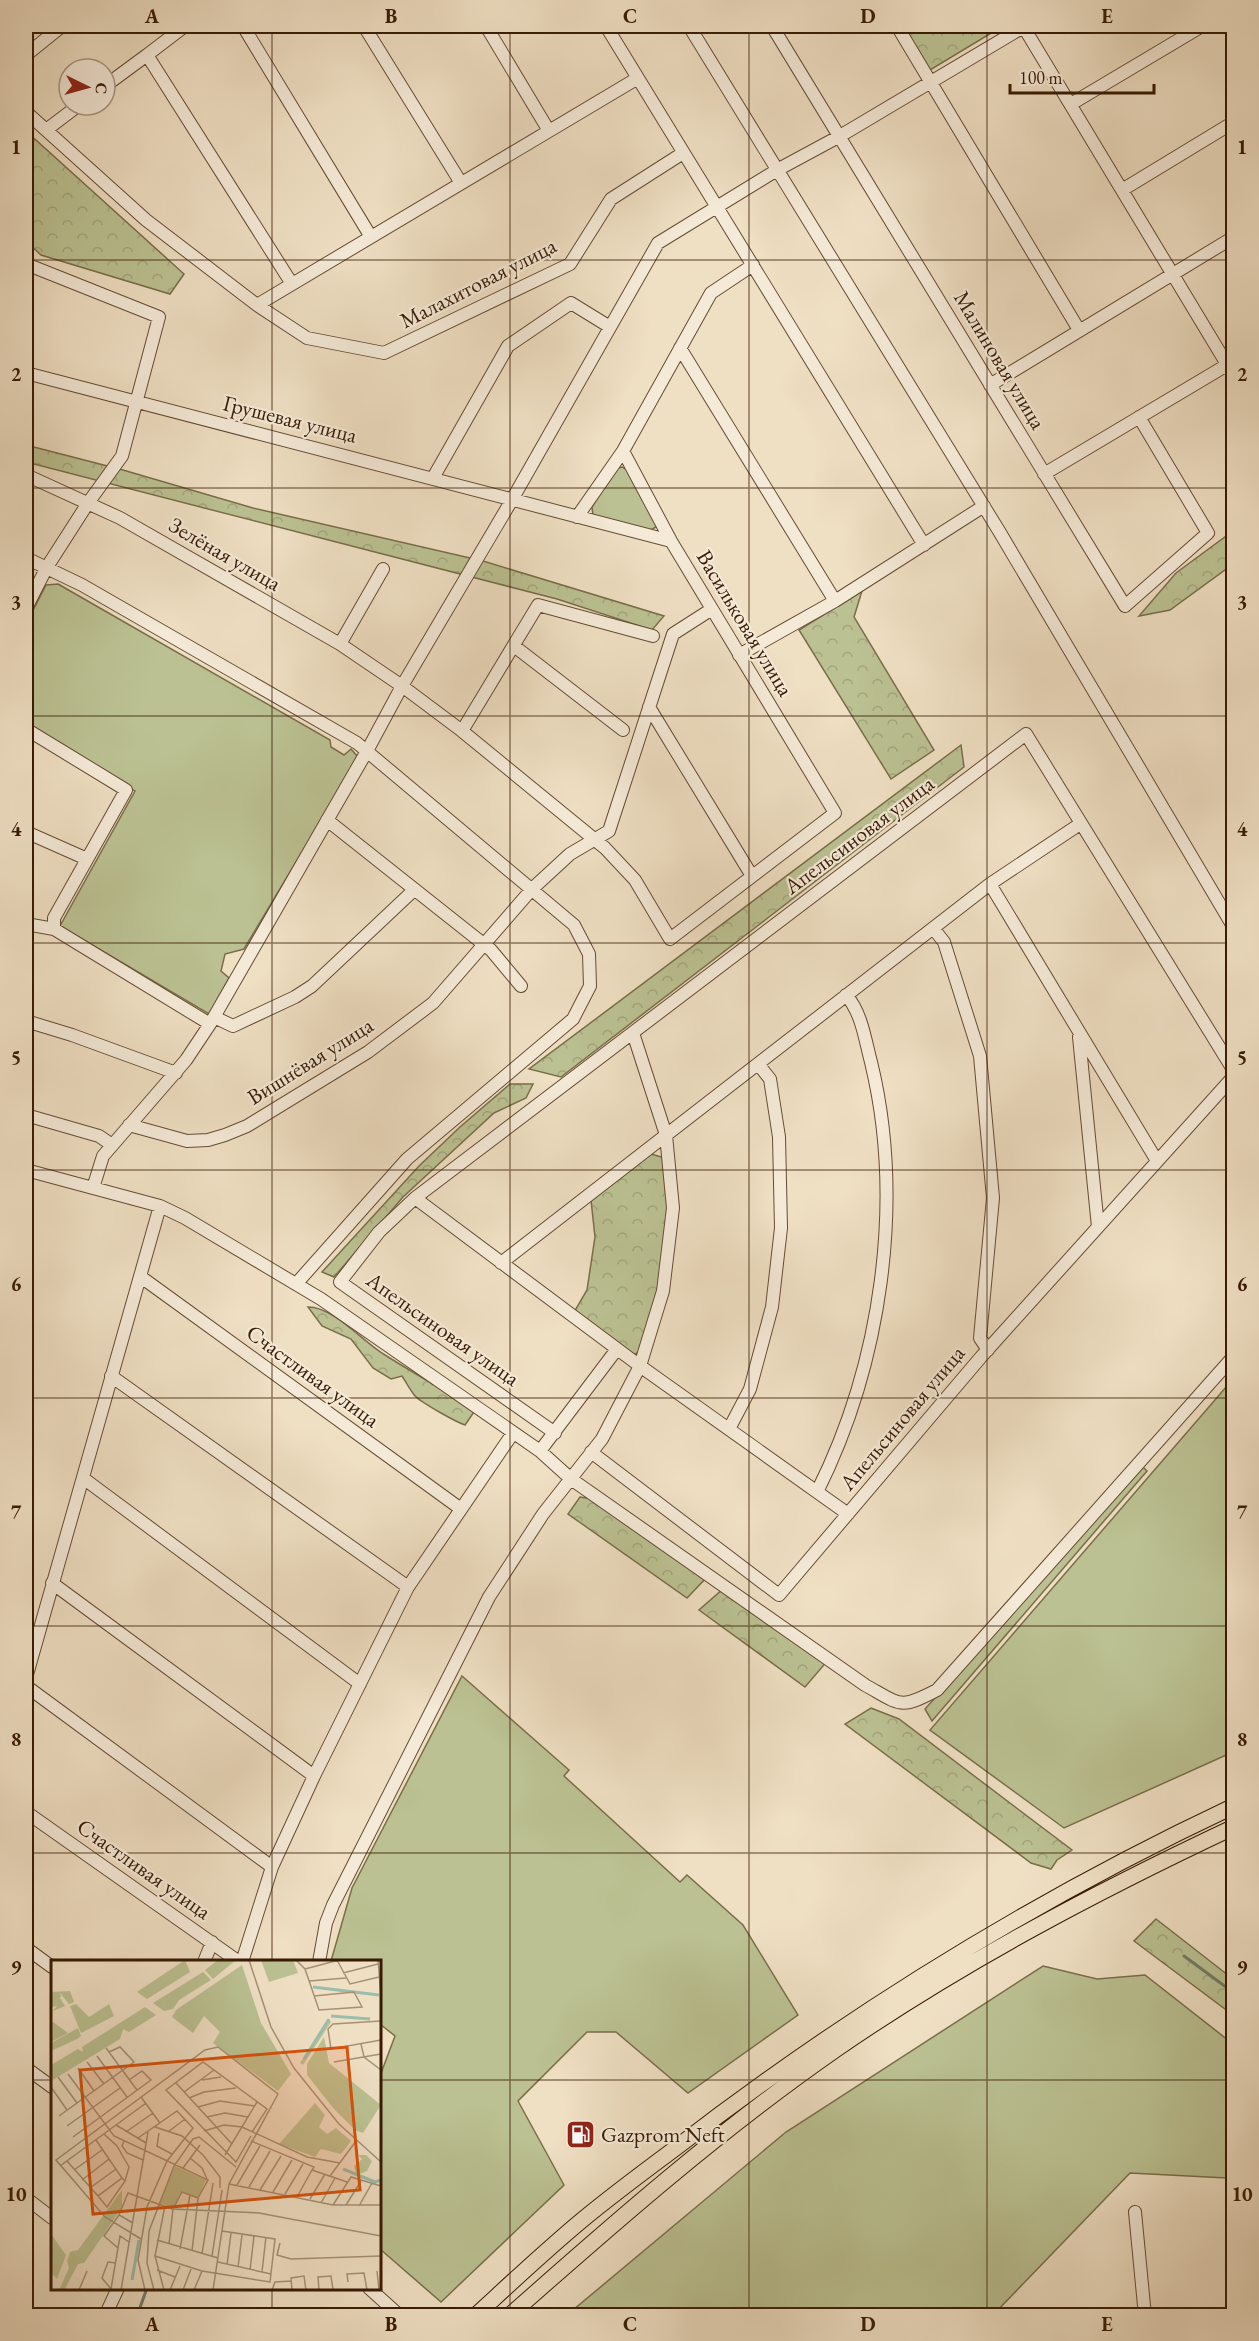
<svg xmlns="http://www.w3.org/2000/svg" width="1259" height="2341" font-family="'EB Garamond',serif">
	<defs>
		<pattern id="forest-crowns" width="20" height="18" patternUnits="userSpaceOnUse" patternTransform="scale(1.5)"><rect width="20" height="18" fill="#bbc192"/><path d="M2 6a3 3 0 1 1 6 0M12 15a3 3 0 1 1 6 0" fill="none" stroke="#a2a57c"/></pattern>
	</defs>
	<rect width="100%" height="100%" fill="#efdfc3"/>
	<filter id="stains"><feTurbulence type="fractalNoise" baseFrequency=".00333" numOctaves="4"/><feColorMatrix values="0 0 0 0 .2 0 0 0 0 .09 0 0 0 0 .02 0 0 0 .5 -.17"/></filter>
	<radialGradient id="worn" r=".72"><stop offset=".6" stop-color="#630" stop-opacity="0"/><stop offset="1" stop-color="#630" stop-opacity=".3"/></radialGradient>
	<path fill="#bbc192" stroke="#7a6e4a" stroke-width="1.5" d="M622 467 628 470 658 519 656 527 649 531 593 515 592 507 615 469Z
		M58 584 330 740 331 747 344 755 351 749 357 756 353 767 244 949 225 954 221 971 229 978 209 1014 60 926 135 791 26 723V624L46 585Z
		M1233 1379V1752L1064 1828 930 1730Z
		M1143 1467 1147 1471 932 1721 925 1709Z
		M462 1676 569 1770 564 1776 680 1882 687 1875 743 1925 798 2015 688 2093 616 2032H587L518 2101 564 2185 441 2302 380 2249V2076L395 2036 380 2024V1962L331 1961 352 1888Z
		M1043 1966 1097 1979 1145 1975 1233 2044V2177L1227 2178 1130 2173 993 2315H567L786 2132Z"/>
	<path fill="url(#forest-crowns)" stroke="#7a6e4a" stroke-width="1.5" d="M903 26H1003L930 70Z
		M26 131 184 274 170 294 41 255 26 241Z
		M26 445 123 470 253 508 483 561 664 616 652 630 557 599 26 462Z
		M1233 531V564L1170 610 1139 616 1176 573Z
		M862 591 854 617 934 750 891 779 799 630Z
		M961 745 964 767 561 1077 529 1069Z
		M510 1084H533L526 1098 494 1113 403 1197 334 1277 322 1272 419 1166 460 1127Z
		M651 1154 665 1158 669 1198 664 1266 642 1350 632 1356 573 1314 587 1290 595 1237 591 1200Z
		M308 1307C334 1307 363 1342 385 1355 415 1374 445 1391 476 1409L465 1425C456 1422 422 1403 415 1396 410 1390 406 1382 402 1376L391 1379 373 1368 351 1339 322 1326Z
		M580 1497 605 1501 707 1577 687 1598 568 1514Z
		M723 1589 829 1659 805 1687 699 1610Z
		M871 1708 899 1719 1072 1850 1057 1860 1051 1869 1031 1863 845 1724Z
		M1156 1919 1233 1979V2015L1134 1941Z"/>
	<g fill="none" stroke-linecap="round" stroke-linejoin="round">
		<path stroke="#737c69" stroke-width="3" d="M1184 1956 1234 1993
			M137 2316 147 2288"/>
		<defs>
			<path id="minor" d="M243 26 371 237
				M364 26 461 183
				M486 26 549 131
				M606 26 924 545
				M689 26 999 531 1234 928
				M772 26 1125 606 1208 533 1139 417
				M897 26 1079 330
				M1023 26 1234 376
				M26 55 62 26
				M147 55 185 26
				M105 86 147 55 292 284
				M1071 104 1202 26
				M79 105 46 130 146 220 257 305 638 78
				M26 112 46 130
				M1122 190 1234 122
				M26 264 159 317 122 456 88 503 47 567 26 608
				M257 305 307 338 384 353 570 264 611 199 683 153
				M680 348 835 601
				M26 373 671 541
				M990 385 1234 237
				M1044 474 1232 362
				M26 475 120 518 340 644 402 686 462 731 605 848 635 880 670 939 835 813 671 541 623 451
				M433 478 508 346 571 303 610 327
				M577 517 623 451 711 293 753 265
				M26 558 82 585 357 743 574 925 589 954 590 986 573 1019 407 1159 296 1284
				M340 644 383 569
				M514 646 623 730
				M739 655 835 601 984 506
				M649 707 752 876
				M26 729 126 790 54 918V929
				M462 731 538 605 653 636
				M327 820 491 950 521 986
				M26 832 87 859
				M990 884 1157 1161
				M26 924 54 929 210 1024 367 751 402 686 513 498 658 243 777 170 840 136 1025 26
				M933 928 944 942 980 1056 993 1198 980 1338 988 1350
				M214 1017 233 1026 295 997 312 986 414 890
				M26 1021 72 1035 176 1073
				M1079 1037 1098 1227
				M26 1115 99 1136 112 1145
				M129 1125 187 1141 208 1140 225 1135 247 1126 368 1052 433 1003 532 889 570 854 609 831 673 634 712 609
				M26 1170 160 1206 185 1218 321 1299 540 1451 571 1479 865 1685C901 1705 899 1710 937 1690L1234 1356
				M93 1188 103 1156 186 1060 210 1024
				M415 1198 640 1366 848 1514
				M501 1263 990 884 1080 824
				M141 1277 461 1509
				M111 1376 408 1587
				M729 1429 750 1389 772 1307 781 1228 779 1137 770 1079 758 1064
				M555 1433 340 1282 379 1232 415 1198 1026 734 1234 1071
				M540 1451 617 1349
				M591 1452 779 1595 981 1357 1234 1076
				M83 1478 360 1684
				M817 1492C881 1364 905 1202 871 1062 865 1040 862 1013 846 995
				M52 1583 314 1776
				M26 1678 160 1206
				M26 1686 272 1867
				M26 1812 239 1962
				M26 1948 52 1967
				M204 1962 212 1942
				M242 1962 272 1867 314 1776 408 1587 513 1433
				M319 1962 326 1923 333 1905 489 1597 543 1514 602 1439 640 1366 663 1291 673 1208 666 1135 633 1033
				M26 2068 52 2087
				M26 2198 52 2218
				M1135 2212 1145 2316
				M369 2288 400 2316
				M26 2315V2316
				M105 2316 118 2288"/>
			<path id="major" d="M475 2316C510 2284 545 2251 581 2221 611 2196 642 2173 673 2150 849 2014 1032 1901 1234 1806
				M509 2316C614 2223 720 2130 835 2050 961 1963 1096 1892 1234 1827"/>
		</defs>
		<use href="#minor" stroke="#664c33" stroke-width="14"/>
		<use href="#major" stroke="#381b03" stroke-width="17"/>
		<use href="#minor" stroke="#f5ead8" stroke-width="12"/>
		<use href="#major" stroke="#efdfc3" stroke-width="15"/>
	</g>
	<path fill="none" stroke="#381b03" stroke-width="1.5" stroke-opacity="0.55" d="M272 26V1962M510 26V2316M749 26V2316M987 26V2316M26 260H1234M26 488H1234M26 716H1234M26 943H1234M26 1170H1234M26 1398H1234M26 1626H1234M26 1853H1234M26 2080H52M380 2080H1234M272 2288V2316"/>
	<defs>
		<symbol id="fuel-square" viewBox="-11 -11 22 22"><rect x="-9" y="-9" width="18" height="18" rx="4" fill="#8f2418" stroke="#f5ead8"/><path d="M-5.5-6h7V0h2V4h1.3V-2.5L3-4.5l.8-.8L6-3V5H2.5V1h-1V6h-7ZM-4.2-4.7v3.2H.2V-4.7Z" fill="#fff"/></symbol>
	</defs>
	<g fill-rule="evenodd">
		<use href="#fuel-square" x="564" y="2118" width="33" height="33"/>
	</g>
	<g text-anchor="middle" dominant-baseline="central" stroke-width="4.5" stroke-linejoin="round" paint-order="stroke">
		<g font-size="22" fill="#381b03" stroke="#f5ead8">
			<text transform="translate(478 283) rotate(-27)">Малахитовая улица</text>
			<text transform="translate(1000 360) rotate(59)">Малиновая улица</text>
			<text transform="translate(290 419) rotate(14)">Грушевая улица</text>
			<text transform="translate(225 554) rotate(30)">Зелёная улица</text>
			<text transform="translate(745 623) rotate(59)">Васильковая улица</text>
			<text transform="translate(859 835) rotate(-37)">Апельсиновая улица</text>
			<text transform="translate(310 1061) rotate(-32)">Вишнёвая улица</text>
			<text transform="translate(443 1329) rotate(35)">Апельсиновая улица</text>
			<text transform="translate(313 1376) rotate(36)">Счастливая улица</text>
			<text transform="translate(902 1418) rotate(-50)">Апельсиновая улица</text>
			<text transform="translate(144 1869) rotate(35)">Счастливая улица</text>
		</g>
		<g font-size="22" fill="#381b03" stroke="#f5ead8" text-anchor="start">
			<text x="601" y="2134">Gazprom Neft</text>
		</g>
	</g>
	<g transform="translate(51 1960)">
		<rect width="330" height="330" fill="#efdfc3"/>
		<path d="M210 0H242L247 13 218 22ZM191 5 210 63 240 114 227 131 162 83 169 72 153 56 142 73 121 57 125 50ZM2 62 17 73 0 82V63ZM273 77 278 103 330 145 312 173 304 170 283 149 256 115V104ZM264 143 274 155 268 167 276 174 285 168 300 181 290 194 270 189 264 197 228 184ZM307 195H315L321 201 316 211 306 215 303 206 311 199ZM124 206 155 220 147 238 131 231 122 248 108 243ZM0 274 15 295 6 319 0 313Z" fill="#bbc192"/>
		<path d="M134 0 139 12 96 39 86 32ZM167 0H185L162 19 154 10ZM152 12 160 20 128 40 122 49 113 51 102 43ZM19 31 23 42 18 44 9 33 10 37 1 42 9 38 14 46 2 51 6 46 0 47V32ZM25 44 38 57 58 44 63 56 30 73 19 46ZM94 47 105 55 78 72 72 69 69 79 0 121V105L27 89 32 92 31 87ZM277 59 280 62 252 105 249 103ZM27 68 30 76 26 79 0 91V83ZM71 230V247L53 274 33 303 27 304 14 329 8 330 18 308 16 301 19 292 27 290Z" fill="#bbc192"/>
		<path fill="none" stroke="#9bbdad" stroke-width="3" d="M262 27 328 35M280 56 319 59M253 99 278 59M292 209 324 222 330 220M81 320 88 280"/>
		<path fill="none" stroke="#a69176" stroke-width="1.5" d="M198 0 220 67 243 108 288 164 330 202M245 0 254 9 268 50 311 47 303 32 263 36M286 0 299 24 328 17M327 0 330 36M254 9 288 0M292 13 327 4M258 21 295 18M330 61 282 64 277 69 280 89 330 80M310 84 313 97 330 110M55 88 86 130M46 96 76 137M36 102 53 124M283 102 330 94M27 108 43 131M17 114 63 176 157 220 147 238 141 291M7 117 26 143M151 120 170 117M125 123 181 184M0 127 16 150M133 132 163 110M90 137 109 163M138 138 153 132 185 128M147 147 169 141 204 146M8 156 83 102 69 87 58 92M156 157 174 153 197 157M65 165 95 183M16 166 69 128M104 167 131 176 152 195 169 217V228M153 171 173 165 191 167 256 197 289 203M75 172 102 153M117 172 134 159M108 173 106 186 121 194M53 174 66 186 78 207 74 221M200 176 185 202 115 130 152 102 216 149 201 172M22 177 100 120 91 111 78 120M87 178 126 151 142 168 116 201 96 247 87 300 94 330M45 180 71 218 47 236 56 247 74 221 71 218M73 181 71 186 76 193 92 200M200 181 263 207 261 210M174 195 206 142M139 198 151 208 156 219M16 201 47 236M9 206 95 143M132 208 149 185M23 210 51 190M261 210 296 222M279 216 305 181M31 220 58 199M178 224 282 245H330M186 225 209 186M198 227 219 191M39 228 65 209M209 230 230 196M222 232 241 200M234 234 252 204M246 237 261 210M259 239 274 214M270 243 284 218M282 245 300 217 330 226M295 245 310 221M308 246 321 223M82 263 68 255 77 233 121 249 208 253 330 276M90 279 54 257 5 200 154 90 167 87 227 134 178 224 162 330M106 280 167 298M229 283 226 295 240 299 330 296M118 284 122 249 131 232 147 238M67 288 53 276 68 255M129 289 139 235M151 294 162 223M104 296 151 311 219 322 224 279 171 271M161 296 171 230M167 302 220 314M176 305 180 273M187 307 191 275M106 310 124 317M199 310 203 276M326 311 328 330M211 312 215 277M297 322 296 314 313 313 316 330M60 329 69 276 78 282M60 329 51 318 57 302 65 303M28 330 36 311M70 330 97 172M103 330 96 303 98 271 123 206 142 179 148 177 185 207M113 330 104 296 114 246M119 330 129 306M132 330 140 309M143 330 151 311M221 330 224 322 240 321M241 330 240 318 253 316 255 330M268 330 267 317 280 316 282 330"/>
		<path fill="#d6530b" fill-opacity="0.15" stroke="#d6530b" stroke-width="3" d="M296 87 309 230 42 254 29 110Z"/>
		<rect width="330" height="330" fill="none" stroke="#381b03" stroke-width="3"/>
	</g>
	<rect width="1259" height="2341" fill="none" stroke="#efdfc3" stroke-width="66"/>
	<g transform="translate(87 87) rotate(95)"><circle r="28" fill="#f5ead8" stroke="#a99783" stroke-width="1.5"/>
	<path d="M0-4.5L10 22L0 15L-10 22Z" fill="#8f2418"/>
	<text y="-9" font-size="16" font-weight="bold" text-anchor="middle" fill="#381b03">С</text>
	</g>
	<path d="M1010 84v9h144v-9" fill="none" stroke="#381b03" stroke-width="3"/>
	<text x="1019" y="84" font-size="18" fill="#381b03" stroke="#f5ead8" stroke-width="4.5" paint-order="stroke">100 m</text>
	<rect x="33" y="33" width="1193" height="2275" fill="none" stroke="#381b03" stroke-width="2"/>
	<g font-size="20" text-anchor="middle" font-weight="bold" fill="#381b03">
		<text x="152" y="23">A</text>
		<text x="391" y="23">B</text>
		<text x="630" y="23">C</text>
		<text x="868" y="23">D</text>
		<text x="1107" y="23">E</text>
		<text x="16" y="154">1</text>
		<text x="1242" y="154">1</text>
		<text x="16" y="381">2</text>
		<text x="1242" y="381">2</text>
		<text x="16" y="609">3</text>
		<text x="1242" y="609">3</text>
		<text x="16" y="836">4</text>
		<text x="1242" y="836">4</text>
		<text x="16" y="1064">5</text>
		<text x="1242" y="1064">5</text>
		<text x="16" y="1291">6</text>
		<text x="1242" y="1291">6</text>
		<text x="16" y="1519">7</text>
		<text x="1242" y="1519">7</text>
		<text x="16" y="1746">8</text>
		<text x="1242" y="1746">8</text>
		<text x="16" y="1974">9</text>
		<text x="1242" y="1974">9</text>
		<text x="16" y="2201">10</text>
		<text x="1242" y="2201">10</text>
		<text x="152" y="2331">A</text>
		<text x="391" y="2331">B</text>
		<text x="630" y="2331">C</text>
		<text x="868" y="2331">D</text>
		<text x="1107" y="2331">E</text>
	</g>
	<rect width="100%" height="100%" filter="url(#stains)"/>
	<rect width="100%" height="100%" fill="url(#worn)"/>
</svg>
